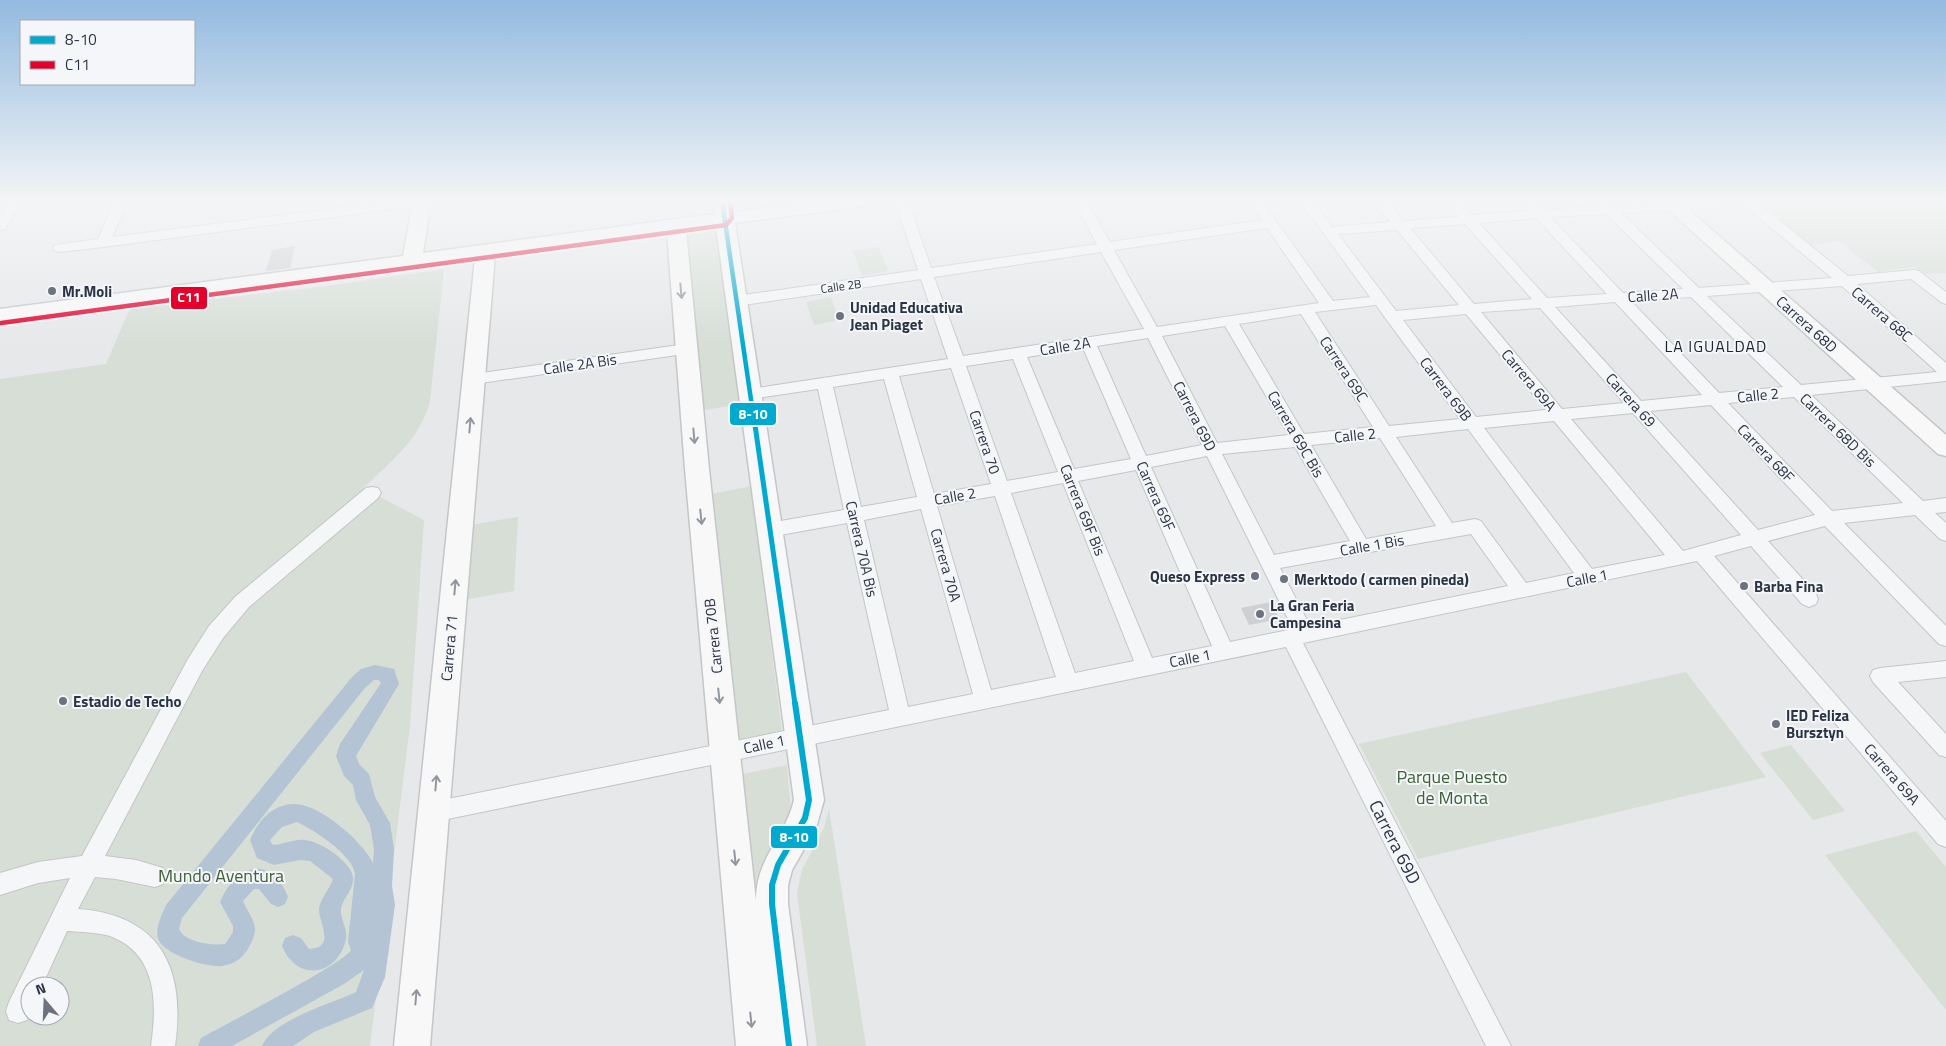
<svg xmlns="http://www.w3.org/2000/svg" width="1946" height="1046" font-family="'Titillium Web',sans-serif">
	<rect width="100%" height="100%" fill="#e6e8ea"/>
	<path fill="#d6ded6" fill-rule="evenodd" d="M1757 201H1944L1946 202V273L1924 274 1915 267 1878 272 1839 241 1811 245Z
		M717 224 743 404 704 410 684 229Z
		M879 247 888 271 862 276 853 251Z
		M444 269 430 401C420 439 391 462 363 488L424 520 410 726 370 1046H0V379L106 364 130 308 312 288ZM30 986H60V1016H30Z
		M831 297 839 320 814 325 806 302Z
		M751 486 782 733 739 745 712 494Z
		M518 517 514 591 464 600 470 525Z
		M1686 672 1766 777 1418 859 1359 744Z
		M1791 745 1845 811 1813 820 1760 753Z
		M787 765 791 811 759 890 752 918 738 775Z
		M829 809 866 1046H817L797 893 802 870 824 828Z
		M1916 831 1946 867V1010L1825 855Z"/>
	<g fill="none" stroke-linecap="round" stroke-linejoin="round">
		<path fill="#b4c4d5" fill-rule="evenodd" d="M375 665 394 669 399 684 356 756 359 764 369 774 375 797 390 823 394 849 392 886 395 905 385 977 372 1008 314 1032 293 1046H262C272 1020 331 1004 356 992L364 970 344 984 232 1046H198L201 1038C222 1026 345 963 351 950L348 942 355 874C353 855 314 830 297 822L282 827 270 840 272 844 274 845C285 844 294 839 305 840 320 841 356 864 353 881 352 891 342 900 341 909 340 919 348 929 346 939 338 976 297 983 282 946L285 938 293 935 301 938 309 949C337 948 318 922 319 908 321 898 330 888 333 879L310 861 300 860 274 865 257 858 250 840C258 821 272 804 295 804 320 804 363 842 373 863L374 849 370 825 356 800 353 785 344 776 336 756 340 744 381 683 379 680H374L364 689 182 918 179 929C184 942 212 946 225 944L233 932V926L220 902C236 864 271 854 288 897L285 904 278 907 271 904 259 889H254L243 901C246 909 254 918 255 929 255 935 252 942 249 947 243 958 235 964 222 966 207 968 162 954 158 938 155 928 162 914 166 905L352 677 361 669Z"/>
	</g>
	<path fill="#ced0d3" d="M295 246 290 268 266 271 272 250Z
		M1271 602 1279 619 1249 625 1241 608Z"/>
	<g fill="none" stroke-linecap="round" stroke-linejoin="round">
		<defs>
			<path id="street" d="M9 201H22L5 229 0 230V215Z
				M115 201H128L112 237 395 201H431L424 205 103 247 60 252 55 251 53 248 55 245 98 239Z
				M895 201H908L931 268 1097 244 1074 201H1086L1110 242 1262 220 1248 201H1262L1333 301 1370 297 1300 201H1313L1332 227 1390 222 1374 201H1387L1404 221 1459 217 1446 201H1459L1472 215 1529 211 1521 201H1534L1543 210 1598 207 1594 201H1607L1613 206 1700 201H1755L1848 276 1914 270 1919 271 1946 292V304L1941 302 1911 279 1857 284 1946 363V381L1811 395 1923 501 1946 498V512L1935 513 1946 523V541L1940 539 1915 515 1844 523 1946 626V646L1939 644 1825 526 1768 541 1816 594 1818 599 1816 604 1809 607 1802 604 1751 546 1714 556 1946 821V847L1938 844 1697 561 1303 643 1511 1046H1486L1286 647 433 822 425 819 422 812 425 805 433 802 889 710 847 523 769 537 763 535 760 530 763 525 769 523 844 510 818 389 750 399 744 398 742 394 744 390 750 389 948 359 921 279 737 306 732 304 730 301 732 298 737 296 918 270ZM1745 206 1832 278 1699 288 1621 213ZM1606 214 1683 289 1623 293 1550 217ZM1536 218 1607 294 1547 298 1479 223ZM1465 224 1532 299 1474 304 1410 228ZM1267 228 1319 303 1157 327 1114 250ZM1397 230 1459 305 1396 311 1338 234ZM1101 252 1144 329 963 356 934 277ZM1842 286 1937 372 1801 385 1707 296ZM1691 297 1783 387 1719 393 1631 301ZM1615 302 1702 395 1641 401 1555 307ZM1376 305 1386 319 1460 419 1389 426 1315 312ZM1540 308 1624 403 1562 409 1481 312ZM1301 314 1373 427 1304 434 1239 324ZM1466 314 1546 410 1476 417 1403 320ZM1225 326 1289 435 1217 443 1162 336ZM1148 338 1202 445 1146 456 1097 346ZM1083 348 1131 459 1074 469 1027 357ZM1013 359 1058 472 1007 481 966 366ZM951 368 991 484 934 494 899 376ZM884 379 917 497 861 507 833 387ZM1794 397 1903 503 1832 511 1728 403ZM1711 405 1815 515 1758 530 1650 411ZM1633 413 1741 535 1683 551 1571 419ZM1554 421 1665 555 1592 569 1484 428ZM1468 429 1574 573 1526 583 1481 521 1475 519 1452 523 1396 437ZM1380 438 1436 526 1366 539 1311 445ZM1295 447 1350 541 1274 555 1222 454ZM1207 456 1293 629 1230 642 1151 467ZM1136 470 1212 646 1152 658 1078 481ZM1063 483 1134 661 1075 673 1011 493ZM995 496 1056 677 991 690 937 506ZM921 509 973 694 908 707 864 520ZM1471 534 1508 586 1310 626 1280 568Z
				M686 344 691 345 694 349 691 353 474 384 469 383 466 379 469 375 474 374Z
				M372 487 378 488 381 493 378 498 249 607 223 638 202 671 105 856 136 860 163 868 166 876 163 884 155 887 116 879 95 877 78 909C162 915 186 970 175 1046H151C157 1004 158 954 110 936 96 932 81 932 67 931L42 986H30V1012L27 1020 18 1023 9 1020 6 1011 9 1002 70 878 38 883 0 895V873L38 862 82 856 188 659 209 626 235 597 366 488Z
				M1946 661V677L1898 682 1946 734V757L1939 755 1873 682 1870 676 1873 670 1880 668Z"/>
			<path id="secondary" d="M413 201H431L423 253 714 214 713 201H731L733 212 816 201H866L864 205 857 207 735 223 824 800 816 828 792 870 788 885V904L807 1046H736L685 469 667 232 495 256 430 1046H394L475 258 0 323V309L403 256ZM716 226 794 800C785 838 756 857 756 901L709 469 686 230Z
				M1659 201H1679L1946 435V456L1938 454Z"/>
		</defs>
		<use href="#street" stroke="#c4c6c8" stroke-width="2"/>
		<use href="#secondary" stroke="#c4c6c8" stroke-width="3"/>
		<use href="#street" fill="#f5f6f7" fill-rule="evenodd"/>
		<use href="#secondary" fill="#f8f8f8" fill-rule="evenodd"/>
		<defs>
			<path id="bus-1-far2" d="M722 201 755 427"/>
			<path id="bus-1-far1" d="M755 425 795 704"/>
			<path id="bus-1" d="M789 1046 772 904V885L778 865 805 818 809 800 795 703"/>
			<path id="bus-2" d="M1 323 726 225 732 218 730 201"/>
		</defs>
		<use href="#bus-1-far2" stroke="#f4f6f9" stroke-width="8"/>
		<use href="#bus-1-far1" stroke="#f4f6f9" stroke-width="9"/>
		<use href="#bus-1" stroke="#f4f6f9" stroke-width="10"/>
		<use href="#bus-2" stroke="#f4f6f9" stroke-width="8"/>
		<use href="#bus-1-far2" stroke="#00a9ce" stroke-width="4.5"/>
		<use href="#bus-1-far1" stroke="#00a9ce" stroke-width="5"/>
		<use href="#bus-1" stroke="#00a9ce" stroke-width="6"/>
		<use href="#bus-2" stroke="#e4002b" stroke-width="4.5"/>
	</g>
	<defs><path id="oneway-shaft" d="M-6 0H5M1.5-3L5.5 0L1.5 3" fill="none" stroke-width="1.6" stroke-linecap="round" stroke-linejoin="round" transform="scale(1.25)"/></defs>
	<g stroke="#92969e">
		<use href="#oneway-shaft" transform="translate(681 291) rotate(85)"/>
		<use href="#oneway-shaft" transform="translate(470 425) rotate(-85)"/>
		<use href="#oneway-shaft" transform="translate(694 436) rotate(85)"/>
		<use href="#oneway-shaft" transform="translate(701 517) rotate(84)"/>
		<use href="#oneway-shaft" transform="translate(455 587) rotate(-85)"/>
		<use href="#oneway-shaft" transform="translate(719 696) rotate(84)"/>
		<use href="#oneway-shaft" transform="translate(436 783) rotate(-85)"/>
		<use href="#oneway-shaft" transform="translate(735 858) rotate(84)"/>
		<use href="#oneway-shaft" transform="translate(416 997) rotate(-85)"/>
		<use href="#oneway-shaft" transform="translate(751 1020) rotate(84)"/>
	</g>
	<linearGradient id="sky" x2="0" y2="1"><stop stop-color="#93bae0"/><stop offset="0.58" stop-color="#f4f5f6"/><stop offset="1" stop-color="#f4f5f6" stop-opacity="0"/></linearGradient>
	<rect width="1946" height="347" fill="url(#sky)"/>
	<g fill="#6c737f" stroke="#f4f6f9" stroke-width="2">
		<circle cx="52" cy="291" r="5"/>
		<circle cx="840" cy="316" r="5"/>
		<circle cx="1255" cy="576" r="5"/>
		<circle cx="1284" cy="579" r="5"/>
		<circle cx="1744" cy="586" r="5"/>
		<circle cx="1260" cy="614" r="5"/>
		<circle cx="63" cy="701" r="5"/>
		<circle cx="1776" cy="724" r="5"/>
	</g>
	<g text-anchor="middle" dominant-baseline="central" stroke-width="4" stroke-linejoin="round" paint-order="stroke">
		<g font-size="12" fill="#2b3445" stroke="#f4f6f9">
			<text transform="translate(841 286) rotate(-8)">Calle 2B</text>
		</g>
		<g font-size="15" font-weight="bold" fill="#2b3445" stroke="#f4f6f9" text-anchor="start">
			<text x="62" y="291">Mr.Moli</text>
			<text x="850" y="307">Unidad Educativa<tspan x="850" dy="17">Jean Piaget</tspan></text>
			<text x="1245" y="576" text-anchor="end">Queso Express</text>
			<text x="1294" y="579">Merktodo ( carmen pineda)</text>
			<text x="1754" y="586">Barba Fina</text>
			<text x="1270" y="605">La Gran Feria<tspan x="1270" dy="17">Campesina</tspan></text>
			<text x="73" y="701">Estadio de Techo</text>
			<text x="1786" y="715">IED Feliza<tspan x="1786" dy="17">Bursztyn</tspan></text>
		</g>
		<g font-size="15" fill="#2b3445" stroke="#f4f6f9">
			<text transform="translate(1653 295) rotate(-4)">Calle 2A</text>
			<text transform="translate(1882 314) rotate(41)">Carrera 68C</text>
			<text transform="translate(1807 324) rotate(42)">Carrera 68D</text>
			<text transform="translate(1065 346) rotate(-9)">Calle 2A</text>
			<text transform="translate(580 364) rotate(-8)">Calle 2A Bis</text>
			<text transform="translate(1344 369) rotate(57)">Carrera 69C</text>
			<text transform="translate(1529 380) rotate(50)">Carrera 69A</text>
			<text transform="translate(1446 389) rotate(53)">Carrera 69B</text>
			<text transform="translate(1758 395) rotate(-6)">Calle 2</text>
			<text transform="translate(1631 400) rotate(48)">Carrera 69</text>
			<text transform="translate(1195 416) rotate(63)">Carrera 69D</text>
			<text transform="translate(1838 430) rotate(44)">Carrera 68D Bis</text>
			<text transform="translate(1296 434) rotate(60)">Carrera 69C Bis</text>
			<text transform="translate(1355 435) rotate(-6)">Calle 2</text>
			<text transform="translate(985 442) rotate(71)">Carrera 70</text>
			<text transform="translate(1766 453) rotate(46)">Carrera 68F</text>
			<text transform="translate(955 496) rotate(-10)">Calle 2</text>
			<text transform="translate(1156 496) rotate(66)">Carrera 69F</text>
			<text transform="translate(1083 510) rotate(68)">Carrera 69F Bis</text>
			<text transform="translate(1372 545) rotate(-10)">Calle 1 Bis</text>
			<text transform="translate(862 549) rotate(77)">Carrera 70A Bis</text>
			<text transform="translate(946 565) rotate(74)">Carrera 70A</text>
			<text transform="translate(1587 578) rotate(-11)">Calle 1</text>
			<text transform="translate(713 636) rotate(-96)">Carrera 70B</text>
			<text transform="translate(449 648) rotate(-85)">Carrera 71</text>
			<text transform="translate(1190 658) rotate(-11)">Calle 1</text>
			<text transform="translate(764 744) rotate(-12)">Calle 1</text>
			<text transform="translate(1892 774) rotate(49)">Carrera 69A</text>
		</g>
		<g font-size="16" letter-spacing="1" fill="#1d2536" stroke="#f4f6f9">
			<text x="1716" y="346">LA IGUALDAD</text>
		</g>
		<g font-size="18" fill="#3f6138" stroke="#f4f6f9">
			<text x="1452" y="776">Parque Puesto<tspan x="1452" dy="21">de Monta</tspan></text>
			<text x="221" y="875">Mundo Aventura</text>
		</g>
		<g font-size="18" fill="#2b3445" stroke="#f4f6f9">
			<text transform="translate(1395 842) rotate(63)">Carrera 69D</text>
		</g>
	</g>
	<g stroke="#f4f6f9" stroke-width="2">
		<rect x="170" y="286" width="38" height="24" rx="5" fill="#e4002b"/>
		<rect x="729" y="402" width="48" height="24" rx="5" fill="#00a9ce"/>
		<rect x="770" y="825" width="48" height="24" rx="5" fill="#00a9ce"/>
	</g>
	<g font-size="14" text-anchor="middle" font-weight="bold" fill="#fff">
		<text x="189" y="302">C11</text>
		<text x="753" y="419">8-10</text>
		<text x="794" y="842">8-10</text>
	</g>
	<rect x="20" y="20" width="175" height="65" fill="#f4f6f9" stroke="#a4a8b1"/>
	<rect x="30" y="36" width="25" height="8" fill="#00a9ce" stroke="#a4a8b1"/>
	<text x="65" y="45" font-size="15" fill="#2b3445">8-10</text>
	<rect x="30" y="61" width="25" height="8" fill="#e4002b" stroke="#a4a8b1"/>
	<text x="65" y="70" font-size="15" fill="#2b3445">C11</text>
	<g transform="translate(45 1001) rotate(341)"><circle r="24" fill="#f4f6f9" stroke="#a4a8b1"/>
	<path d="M0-4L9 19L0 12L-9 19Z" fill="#6c737f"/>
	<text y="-8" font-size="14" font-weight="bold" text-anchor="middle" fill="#2b3445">N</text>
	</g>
</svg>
